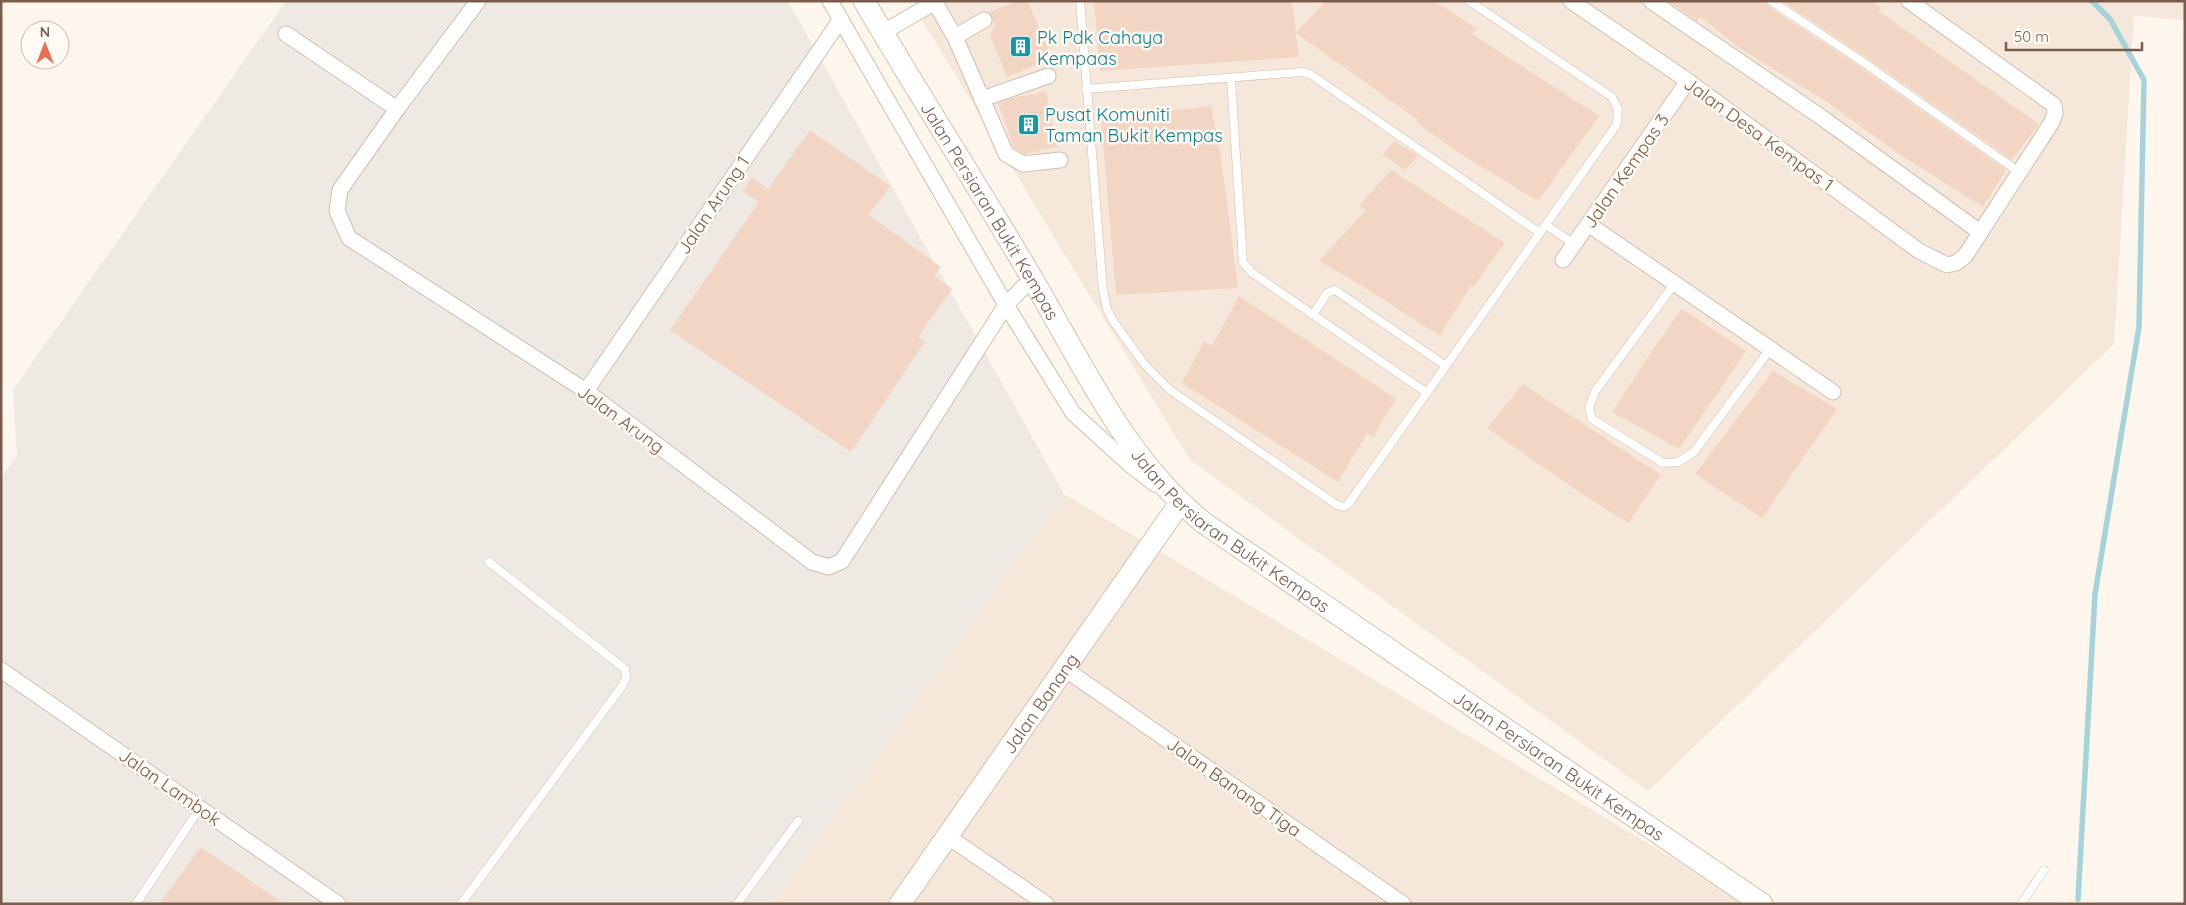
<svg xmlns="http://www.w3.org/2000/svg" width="2186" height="905" font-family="Quicksand,sans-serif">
	<rect width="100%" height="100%" fill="#fdf6ec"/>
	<path fill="#f5e8da" d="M937 1H2185V20L2134 16 2114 344 1648 791 1190 460 917 12Z
		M1064 494 1749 904H772Z"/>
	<path fill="#efe9e4" d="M286 1H788L1064 494 772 904H1V478L17 455 13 390Z"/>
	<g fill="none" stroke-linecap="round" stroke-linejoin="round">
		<path stroke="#a5d3da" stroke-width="5.5" d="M2078 899 2095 594 2139 327 2144 80 2110 19 2092 1"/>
	</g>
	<path fill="#f3d5c3" d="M1017 1H1027L1053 58 1007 77 990 35 995 25 989 12Z
		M1094 1H1292L1299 57 1100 71Z
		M1326 1H1434L1477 29 1472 34 1599 116 1538 201 1459 153 1416 122 1418 120 1296 33Z
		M1668 1H1765L1768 6 1857 65 2006 170 1983 207 1896 152 1827 102 1741 49 1700 17 1697 21Z
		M1782 1H1871L1881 8 1878 11 2039 124 2012 160 1863 55Z
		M1046 92 1057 147 1025 154 1014 148 998 103 1016 97Z
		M1211 106 1221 157 1238 288 1116 295 1101 119Z
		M810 130 890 186 869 215 941 267 934 276 952 289 918 337 925 341 851 452 670 330 759 202 743 191 752 177 768 189Z
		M1394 141 1418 156 1405 170 1382 155Z
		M1391 170 1505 243 1473 287 1471 285 1440 336 1359 284 1319 261 1366 210 1359 206Z
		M1239 296 1396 399 1373 437 1367 433 1338 482 1182 383 1204 341 1212 346Z
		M1682 309 1746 351 1679 449 1612 412 1651 352Z
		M1773 371 1837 409 1762 518 1695 474Z
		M1523 384 1661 475 1628 523 1582 494 1487 428Z
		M201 847 284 904H159Z"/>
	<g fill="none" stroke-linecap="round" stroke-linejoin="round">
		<defs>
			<path id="lane" d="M1080 1 1103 291 1107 309 1113 321 1145 365 1170 390 1337 505 1344 507 1349 503 1617 124 1618 109 1612 97 1469 1
				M1771 1 1860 60 2019 172
				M1231 78 1243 262 1251 272 1427 393
				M1086 89 1302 72 1310 74 1540 233
				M1546 225 1574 244
				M1675 283 1596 390 1589 407 1592 419 1663 463 1678 462 1693 453 1771 348
				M1313 315 1327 293 1335 290 1446 366
				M136 904 200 808
				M461 904 623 685 626 677 625 669 489 562
				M737 904 798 821
				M2021 904 2044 870"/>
			<path id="street" d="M478 1 397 109 340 190 337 211 349 238 586 391 812 562 829 567 842 561 1006 305 1032 278
				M830 1 1006 305 1073 413 1129 464 1155 484
				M934 1 955 37 984 20
				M1571 1 1688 81 1919 251 1947 265 1956 263 1965 256 2052 122 2055 113 2054 105 1909 1
				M1651 1 1821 117 1980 232
				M882 33 937 1
				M286 34 397 109
				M955 37 1006 154 1023 164 1060 160
				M982 99 1048 76
				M1588 224 1833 392
				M1563 260 1688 81
				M586 391 841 19
				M1065 669 1403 904
				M1 670 338 904
				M947 836 1046 904"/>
			<g id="secondary">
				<path id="s1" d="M864 1C919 95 978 186 1033 280 1083 365 1125 459 1204 523L1762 904"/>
				<path id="s2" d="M900 904 1180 503"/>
			</g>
		</defs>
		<use href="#lane" stroke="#d1beb0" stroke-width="9"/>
		<use href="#street" stroke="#d1beb0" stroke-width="17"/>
		<use href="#secondary" stroke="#d6c0b0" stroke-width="23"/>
		<use href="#lane" stroke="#fff" stroke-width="8"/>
		<use href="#street" stroke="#fff" stroke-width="15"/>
		<use href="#secondary" stroke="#fff" stroke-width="21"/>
	</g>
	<defs>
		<symbol id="building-square" viewBox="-11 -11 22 22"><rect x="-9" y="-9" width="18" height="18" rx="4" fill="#0f9aa8" stroke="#fffaf3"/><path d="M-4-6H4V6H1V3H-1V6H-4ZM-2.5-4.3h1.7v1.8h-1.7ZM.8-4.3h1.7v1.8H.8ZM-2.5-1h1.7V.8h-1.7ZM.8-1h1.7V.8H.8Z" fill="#fff"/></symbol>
	</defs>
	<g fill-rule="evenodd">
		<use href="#building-square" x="1008" y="34" width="25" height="25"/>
		<use href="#building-square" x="1016" y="112" width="25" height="25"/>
	</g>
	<g text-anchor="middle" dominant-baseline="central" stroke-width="5" stroke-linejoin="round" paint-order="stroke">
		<g font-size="18" fill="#0d838f" stroke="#fffaf3" text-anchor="start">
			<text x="1037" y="37">Pk Pdk Cahaya<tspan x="1037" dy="21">Kempaas</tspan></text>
			<text x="1045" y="114">Pusat Komuniti<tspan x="1045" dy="21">Taman Bukit Kempas</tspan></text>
		</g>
		<g font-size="18" fill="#7a5c4d" stroke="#fffaf3">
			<text transform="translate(1759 134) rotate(36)">Jalan Desa Kempas 1</text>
			<text transform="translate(1626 171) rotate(-55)">Jalan Kempas 3</text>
			<text transform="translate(713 205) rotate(-56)">Jalan Arung 1</text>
			<text stroke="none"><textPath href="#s1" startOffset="245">Jalan Persiaran Bukit Kempas</textPath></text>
			<text transform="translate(621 419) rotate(36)">Jalan Arung</text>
			<text stroke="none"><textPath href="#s1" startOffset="650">Jalan Persiaran Bukit Kempas</textPath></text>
			<text stroke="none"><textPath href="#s2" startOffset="245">Jalan Banang</textPath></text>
			<text stroke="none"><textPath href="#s1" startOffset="1055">Jalan Persiaran Bukit Kempas</textPath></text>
			<text transform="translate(170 787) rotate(35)">Jalan Lambok</text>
			<text transform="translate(1234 787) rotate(35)">Jalan Banang Tiga</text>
		</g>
	</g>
	<rect width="2186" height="905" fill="none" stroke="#7a5c4d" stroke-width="5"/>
	<g transform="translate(45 45)"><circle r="24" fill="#fffaf3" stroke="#cabbb1"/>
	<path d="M0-4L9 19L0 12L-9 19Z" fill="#e76f51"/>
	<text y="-8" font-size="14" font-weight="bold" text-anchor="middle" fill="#7a5c4d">N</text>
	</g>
	<path d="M2006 42v8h136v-8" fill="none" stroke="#7a5c4d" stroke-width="2.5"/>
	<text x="2014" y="42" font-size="15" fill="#7a5c4d" stroke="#fffaf3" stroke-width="4" paint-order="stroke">50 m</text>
</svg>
